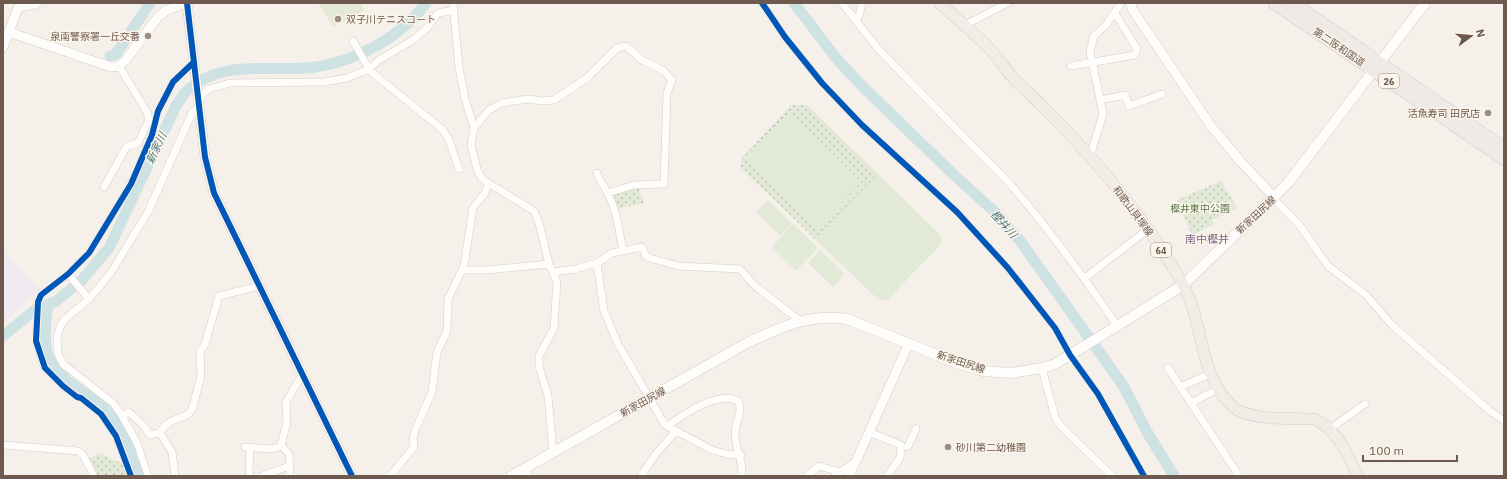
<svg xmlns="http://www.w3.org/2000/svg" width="1507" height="479" font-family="'IBM Plex Sans','Noto Sans JP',sans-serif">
	<defs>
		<pattern id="park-dots" width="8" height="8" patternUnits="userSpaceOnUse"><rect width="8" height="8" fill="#e2e9d6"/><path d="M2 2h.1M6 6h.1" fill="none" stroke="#bbc0b0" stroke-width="1.8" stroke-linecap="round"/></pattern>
	</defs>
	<rect width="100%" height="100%" fill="#f5f0ea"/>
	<path fill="#f1e9f0" d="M3 251 40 289 3 323Z"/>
	<path fill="url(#park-dots)" d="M791 105H807L941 236V244L888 299 879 300 741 168V159Z
		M1221 181 1237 208 1212 220 1214 224 1192 235 1177 200Z
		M638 186 644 203 614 209 611 193Z
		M98 453 126 465 128 476H96L88 460Z"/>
	<path fill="#e2e9d6" d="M318 3H360L364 11 333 26Z
		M792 113 862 182 818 228 747 159Z
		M878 174 941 236V244L888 299 879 300 815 238Z
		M768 200 792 224 780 236 756 212Z
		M793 224 818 248 796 271 772 247Z
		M820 250 845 274 833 287 808 263Z"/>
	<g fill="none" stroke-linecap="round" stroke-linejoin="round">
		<path stroke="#cee1e3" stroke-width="11" d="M794 3 836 58 862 86 954 175 996 213 1021 242 1124 387 1147 432 1174 476
			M110 56 116 54 150 3
			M48 306C41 348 44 366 81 391 91 398 102 404 110 413 125 431 134 454 139 476
			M3 336 35 310 56 301 81 281 109 248 176 106C180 100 184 93 189 89 225 58 273 73 315 67 357 61 401 37 426 3"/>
		<defs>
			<path id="minor" d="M453 3 459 68 465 99 474 128 471 145 477 169 481 177 488 183 534 211 539 223 549 264 557 282 554 328 539 356V366L548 396 553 452
				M762 3 785 37 822 83 862 125 957 212 1008 268 1055 328 1070 355 1098 394 1144 476
				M842 3 880 51 1010 184C1049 229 1084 277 1118 327
				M18 8 35 5 38 3
				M856 21 859 16 862 3
				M963 26 1008 3
				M353 41 369 69 375 75 443 130 449 140 459 169
				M1071 66 1135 55 1137 49 1115 13
				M199 97 209 89 230 83 324 82 347 78 369 69 379 60 413 40 427 28 438 13 454 10
				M1100 100 1125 95 1129 106 1162 94
				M474 128 489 110 502 103 528 99 542 101 554 100 587 78 617 48 626 46 642 60 664 71 672 80 667 93 664 184 634 185 608 193
				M1090 157 1103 114 1090 51 1094 36 1106 25 1121 3
				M597 173C599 181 604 185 607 192 617 209 619 232 623 251
				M104 187 127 146 138 143 149 120 147 112 119 66
				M1273 198 1300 226 1328 266 1366 295 1393 326 1490 411 1504 421
				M597 263 604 311 618 344 665 425 712 450 726 454 741 455
				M462 270H487L549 264
				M554 272 575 269 597 263 612 253 642 247 646 256 650 258 678 266 740 269 754 285 799 320
				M68 274 89 299
				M1085 278 1147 230
				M1042 368 1055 417 1060 425 1112 476
				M1168 368 1239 476
				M1180 387 1210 374
				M1191 403 1218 389
				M126 414 129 412 143 425 150 435 160 433
				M667 426C683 415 718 390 738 401 744 410 735 423 735 432 735 448 743 460 742 476
				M1330 429 1365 404
				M869 432 901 445 900 458 887 476
				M3 445 78 451 83 455 94 476
				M245 447 272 449 282 446
				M250 447 249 470 250 476
				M901 448 908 446 916 429
				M524 468 528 476
				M131 476 116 436 101 414 81 398 77 397 63 386 45 368 36 341 38 302 41 295 68 274 89 253 131 184 152 135 158 111 173 82 194 62
				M148 476 137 443 121 414 113 403 63 364 58 354 57 336 61 325 65 319 89 299 110 274 148 212 192 113 200 106
				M175 476 172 452 160 433C169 415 185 421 192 410L201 376 200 352 205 344 219 296 259 286
				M262 476 289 466
				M290 476 289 454 281 445 287 422 286 402 302 375
				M390 476 414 447 413 438 416 428 432 392 437 352 447 331 448 299 464 266 473 208 485 193 488 183
				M641 476 655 455 676 431
				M807 476 819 466 840 472
				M835 476 856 461"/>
			<path id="tertiary" d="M187 3 205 157 214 193 352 476
				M1131 3 1132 9 1211 126 1241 162 1274 197
				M9 32 111 67 119 66 125 61 158 17 165 11 185 3
				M3 47 18 8
				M848 476 857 459 909 343"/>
			<path id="secondary" d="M511 476 747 343C781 327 810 313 847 319L959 364 983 371 1011 373 1042 368 1055 364 1070 355 1183 285 1274 197 1288 183 1425 3"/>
			<path id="primary" d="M939 3C955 16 971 31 986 45 997 56 1005 69 1015 80 1023 88 1031 95 1039 103 1093 156 1146 218 1183 285 1204 323 1198 375 1232 406 1248 421 1293 418 1314 419 1337 428 1348 456 1358 476"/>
			<path id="trunk" d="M1274 3 1504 159
				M1293 3 1504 148"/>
		</defs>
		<use href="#minor" stroke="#d3cdc8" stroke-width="8"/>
		<use href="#tertiary" stroke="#d3cdc8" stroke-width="10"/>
		<use href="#secondary" stroke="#d4cdc6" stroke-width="11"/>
		<use href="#primary" stroke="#d3cbc7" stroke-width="12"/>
		<use href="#trunk" stroke="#d3cbc7" stroke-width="13"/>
		<use href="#minor" stroke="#fefdfc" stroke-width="7"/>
		<use href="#tertiary" stroke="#fefdfc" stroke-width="9"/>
		<use href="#secondary" stroke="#fefdfc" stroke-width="10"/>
		<use href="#primary" stroke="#f1ece6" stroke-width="11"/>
		<use href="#trunk" stroke="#f0eae6" stroke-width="12"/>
		<defs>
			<path id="cycleway" d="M187 3 205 157 214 193 352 476
				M762 3 785 37 822 83 862 125 957 212 1008 268 1055 328 1070 355 1098 394 1144 476
				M131 476 116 436 101 414 81 398 77 397 63 386 45 368 36 341 38 302 41 295 68 274 89 253 131 184 152 135 158 111 173 82 194 62"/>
		</defs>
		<use href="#cycleway" stroke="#fcf5eb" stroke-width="8"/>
		<use href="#cycleway" stroke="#0057b8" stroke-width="6"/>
	</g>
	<g fill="#9d8e85" stroke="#fcf5eb" stroke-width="1.5">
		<circle cx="338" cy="19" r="4"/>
		<circle cx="148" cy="36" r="4"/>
		<circle cx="1488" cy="113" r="4"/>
		<circle cx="948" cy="447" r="4"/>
	</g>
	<g text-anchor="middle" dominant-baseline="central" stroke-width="3" stroke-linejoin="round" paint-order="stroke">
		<g fill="#fcf5eb" stroke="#99887d" stroke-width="1">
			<rect x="1379" y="74" width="20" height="14" rx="3"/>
			<rect x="1151" y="243" width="20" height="14" rx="3"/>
		</g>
		<g font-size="9" font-weight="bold" fill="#6e594e">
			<text x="1389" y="81">26</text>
			<text x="1161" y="250">64</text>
		</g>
		<g font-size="10" fill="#6e594e" stroke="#fcf5eb" text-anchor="start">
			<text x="346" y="19">双子川テニスコート</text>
			<text x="140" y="36" text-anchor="end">泉南警察署一丘交番</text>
			<text x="1480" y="113" text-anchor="end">活魚寿司 田尻店</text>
			<text x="956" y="447">砂川第二幼稚園</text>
		</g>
		<g font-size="10" fill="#6e594e" stroke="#fcf5eb">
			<text transform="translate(1339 47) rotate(34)">第二阪和国道</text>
			<text transform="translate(1133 211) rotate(53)">和歌山貝塚線</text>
			<text transform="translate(1256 215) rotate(-43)">新家田尻線</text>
			<text transform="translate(961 362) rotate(18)">新家田尻線</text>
			<text transform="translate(643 402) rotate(-29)">新家田尻線</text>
		</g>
		<g font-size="10" fill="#59784b" stroke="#fcf5eb">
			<text x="1200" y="208">樫井東中公園</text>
		</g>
		<g font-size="11" font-style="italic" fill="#4c777f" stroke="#fcf5eb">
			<text transform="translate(156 148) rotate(-65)">新家川</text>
			<text transform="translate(1004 224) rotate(48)">樫井川</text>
		</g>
		<g font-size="11" fill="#7e668b" stroke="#fcf5eb">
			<text x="1207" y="239">南中樫井</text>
		</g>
	</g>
	<rect width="1507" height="479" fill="none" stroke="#6e594e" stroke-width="8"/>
	<g transform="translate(1471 36) rotate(74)" stroke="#fcf5eb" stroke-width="3" paint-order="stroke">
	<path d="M0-3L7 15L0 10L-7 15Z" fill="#6e594e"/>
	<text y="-6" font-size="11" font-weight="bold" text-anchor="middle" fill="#6e594e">N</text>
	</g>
	<path d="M1363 455v6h94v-6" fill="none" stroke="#6e594e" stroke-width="2"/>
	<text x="1369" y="455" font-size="12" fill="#6e594e" stroke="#fcf5eb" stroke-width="3" paint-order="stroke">100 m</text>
</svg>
